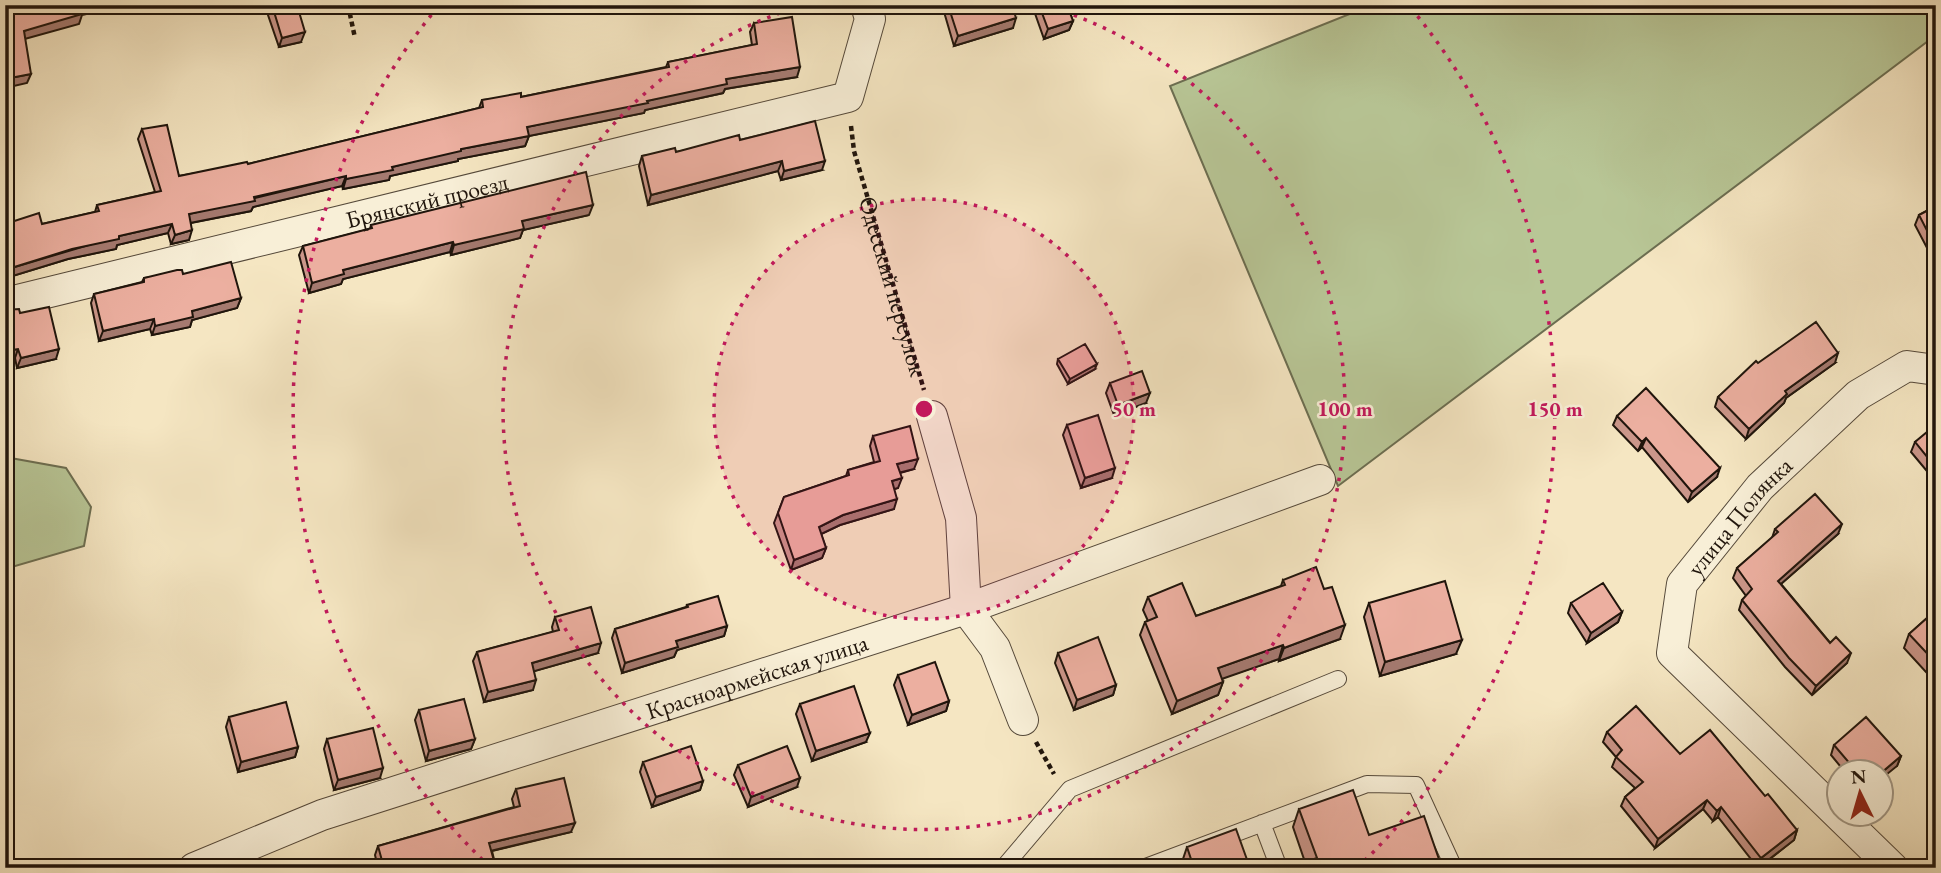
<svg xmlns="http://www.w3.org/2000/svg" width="1941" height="873" font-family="'EB Garamond',serif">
	<rect width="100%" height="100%" fill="#f5e6c2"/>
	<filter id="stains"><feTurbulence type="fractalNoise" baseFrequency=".00286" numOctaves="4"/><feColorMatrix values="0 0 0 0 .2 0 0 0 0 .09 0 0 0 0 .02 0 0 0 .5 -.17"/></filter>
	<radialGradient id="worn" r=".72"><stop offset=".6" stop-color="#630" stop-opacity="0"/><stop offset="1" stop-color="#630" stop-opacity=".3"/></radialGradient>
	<path fill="#b8c696" stroke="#6c6e51" stroke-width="2" d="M1372 5H1936V35L1338 486 1170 86Z
		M5 457 66 468 91 507 84 546 5 569Z"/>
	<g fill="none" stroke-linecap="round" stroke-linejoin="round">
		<defs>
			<path id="service" d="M1262 823 1279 868
				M1003 868 1070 789 1338 679
				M1143 868 1367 784 1416 785 1454 868"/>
			<g id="minor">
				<path id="s2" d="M5 303 848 97 870 19 866 5"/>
				<path d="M932 416 961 518 966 609 995 648 1023 720"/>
				<path id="s3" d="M194 868 322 815 966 609 1320 480"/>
				<path id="s4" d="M1893 868 1672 653 1682 584 1760 487 1858 395 1907 366 1936 370"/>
			</g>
		</defs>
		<use href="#service" stroke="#55493a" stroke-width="18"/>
		<use href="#minor" stroke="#55493a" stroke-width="32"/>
		<g stroke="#20150c" stroke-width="4.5" stroke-dasharray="5 3.5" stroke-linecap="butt">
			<path d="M348 5 355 38"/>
			<path id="s1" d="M851 126 854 151 924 390"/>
			<path d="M1036 742 1054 774"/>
		</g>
		<use href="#service" stroke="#f8efd7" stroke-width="16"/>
		<use href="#minor" stroke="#f8efd7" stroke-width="30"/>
	</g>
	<path fill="#cb968a" stroke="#20150c" stroke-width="2" d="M272 5 301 42 279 47 268 15Z
		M942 5H1012L1013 28 954 46Z
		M1032 5H1067L1073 21 1069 30 1044 39Z
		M754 23 797 77 725 89 723 93 645 110 644 113 529 136 525 146 458 159V161L390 176 389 180 343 189 342 186 253 207 251 211 191 223 189 240 171 244 168 233 117 245 116 249 68 259 9 277 5 285V224H42L95 212 97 205 155 192 138 139 142 129 179 176 248 164 479 108 482 100 521 97 666 67 668 62 752 45 750 32Z
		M740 140 822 170 781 180 778 171 648 205 639 166 642 156 676 152Z
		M1936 206V265L1915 225 1919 215Z
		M589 215 523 230 520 238 451 255 450 252 343 279 341 284 309 293 299 255 303 246 370 229 371 225Z
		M183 274 241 298 237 308 192 320 190 327 152 335 150 329 99 341 91 303 94 294 142 282 144 278Z
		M5 310 20 313 56 359 17 368 15 358 5 360Z
		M1058 359 1095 369 1068 384 1057 364Z
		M1758 363H1835L1786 398 1784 403 1746 439 1715 407 1718 397Z
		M1110 383 1146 403 1114 415 1106 393Z
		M1617 416 1717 477 1688 502 1642 447 1638 451 1613 425Z
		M1067 425 1112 478 1081 488 1063 435Z
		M1936 432V482L1911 452 1915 442Z
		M873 436 914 469 900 473 898 488 894 489V509L840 525 821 534 826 548 822 558 791 570 774 523 784 497 846 476 848 470 874 462 870 446Z
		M1775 529 1838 534 1781 584 1847 663 1812 695 1785 667 1739 610 1742 600 1746 596 1733 578 1737 568 1772 538Z
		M1283 580 1340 639 1279 661V659L1222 678 1223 682 1218 695 1172 714 1140 635 1145 622 1148 621 1143 610 1148 597 1196 616 1281 586Z
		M1369 603 1456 654 1380 676 1364 617Z
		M1571 603 1622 612 1618 622 1587 643 1568 613Z
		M687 605 727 626 724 636 677 650 674 657 622 673 612 638 615 629 686 607Z
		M1936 610V683L1904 648 1909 634Z
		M555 617 598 653 534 671 533 690 484 702 473 661 477 652 553 632 552 627Z
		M1058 653 1116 685 1113 695 1074 710 1055 663Z
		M898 675 949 701 946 711 908 725 894 685Z
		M800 704 866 742 812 761 796 714Z
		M419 710 475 739 471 749 426 761 415 720Z
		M229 717 298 747 295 757 238 772 226 727Z
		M1607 732 1680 754 1765 796 1797 830 1794 840 1758 868 1718 817 1713 821 1703 809 1655 848 1621 806 1625 797 1635 788 1612 767 1616 757 1603 742Z
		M327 739 380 778 334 790 324 749Z
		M1834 745 1901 756 1897 766 1881 772H1845L1831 755Z
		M643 762 703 781 700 790 652 807 640 772Z
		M738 765 797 787 748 807 734 775Z
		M516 789 571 832 492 851 496 868H378L375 855 378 846 514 807 512 799Z
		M1299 809 1369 835 1442 868 1305 862 1293 827Z
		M1187 847 1250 868H1182L1181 865Z"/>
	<path fill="#a57a70" stroke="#20150c" stroke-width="2" d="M86 5H113L97 9 96 12 82 15 79 24 21 40 24 31Z
		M1016 18 1013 28 954 46 958 36Z
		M1073 21 1069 30 1044 39 1048 29Z
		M305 32 301 42 279 47 282 38Z
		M800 67 797 77 725 89 723 93 645 110 644 113 524 137 527 127 647 101 726 79Z
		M31 74 27 83 5 88V79Z
		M529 136 525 146 458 159V161L390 176 389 180 343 189 346 179 461 149Z
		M782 161 778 171 648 205 651 195Z
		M825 161 822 170 781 180 784 171Z
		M346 176 342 186 253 207 251 211 185 224 189 214Z
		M593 205 589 215 523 230 520 238 451 255 454 245 522 221Z
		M172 224 168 233 117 245 116 249 68 259 9 277 5 285V276L8 269 119 236Z
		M192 230 189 240 171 244 175 235Z
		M453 242 450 252 343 279 341 284 309 293 312 283 343 270Z
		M241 298 237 308 192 320 190 327 152 335 155 326 192 311Z
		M154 319 150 329 99 341 103 331Z
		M18 349 15 358 5 360V351Z
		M59 349 56 359 17 368 21 358Z
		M1838 353 1835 363 1786 398 1784 403 1746 439 1749 429 1785 391Z
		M1097 364 1095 369 1068 384 1070 379Z
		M1150 393 1146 403 1114 415 1118 405Z
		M1646 438 1642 447 1638 451 1642 442Z
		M918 459 914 469 894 474 897 464Z
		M1115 468 1112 478 1081 488 1085 478Z
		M1720 468 1717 477 1688 502 1692 492Z
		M902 478 898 488 888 491 892 481Z
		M897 499 894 509 840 525 815 537 819 527 843 515Z
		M1842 524 1838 534 1774 590 1778 581Z
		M826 548 822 558 791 570 794 560Z
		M1622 612 1618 622 1587 643 1591 633Z
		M1345 625 1340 639 1279 661 1284 648Z
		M727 626 724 636 677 650 674 657 622 673 625 663 676 641Z
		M1462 640 1456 654 1380 676 1385 662Z
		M601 643 598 653 528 673 532 663Z
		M1283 645 1279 659 1213 682 1218 668Z
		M1851 653 1847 663 1812 695 1816 686Z
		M536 680 533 690 484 702 488 692Z
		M1223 682 1218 695 1172 714 1177 701Z
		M1116 685 1113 695 1074 710 1077 700Z
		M949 701 946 711 908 725 912 715Z
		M870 733 866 742 812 761 816 751Z
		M475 739 471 749 426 761 429 751Z
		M298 747 295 757 238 772 241 762Z
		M1901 756 1897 766 1881 779V773Z
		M383 768 380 778 334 790 338 780Z
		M800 778 797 787 748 807 751 797Z
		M703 781 700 790 652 807 656 797Z
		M1707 800 1703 809 1655 848 1658 839Z
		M1721 807 1718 817 1713 821 1717 811Z
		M575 823 571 832 486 852 489 843Z
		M1797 830 1794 840 1758 868 1761 858Z"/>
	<path fill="#ecafa0" stroke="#20150c" stroke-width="2" d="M5 5H86L81 6 82 14 24 31 31 74 5 79Z
		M272 5H297L305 32 282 38Z
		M948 5H1012L1016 18 958 36Z
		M1039 5H1067L1073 21 1048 29Z
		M792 17 800 67 726 79 727 84 647 101 648 103 527 127 529 136 461 149V151L392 167 393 170 346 179V176L254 197 255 201 189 214 192 230 175 235 172 224 119 236V239L72 249 8 269 10 275 5 277V224L39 213 42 224 99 211 97 205 161 191 142 129 167 125 179 176 247 162 248 164 483 107 482 100 521 93V97L669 67 668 62 757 44 754 23Z
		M815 121 825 161 784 171 782 161 651 195 642 156 675 148 676 152 739 135 740 140Z
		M586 172 593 205 522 221 524 229 454 245 453 242 343 270 344 274 312 283 303 246 372 228 371 225Z
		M1936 206V248L1919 215Z
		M231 262 241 298 192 311 193 317 155 326 154 319 103 331 94 294 144 282V278L177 270H182L183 274Z
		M49 307 59 349 21 358 18 349 5 351V310L19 309 20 313Z
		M1816 322 1838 353 1785 391 1787 394 1749 429 1718 397 1756 361 1758 363Z
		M1085 344 1097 364 1070 379 1058 359Z
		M1142 371 1150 393 1118 405 1110 383Z
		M1646 388 1720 468 1692 492 1646 438 1642 442 1617 416Z
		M1098 415 1115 468 1085 478 1067 425Z
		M910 426 918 459 897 464 902 478 892 481 897 499 843 515 819 527 826 548 794 560 778 513 784 497 849 475 848 470 880 461 873 436Z
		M1933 427 1936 432V468L1915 442Z
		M1815 494 1842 524 1778 581 1830 643 1836 637 1851 653 1816 686 1789 658 1742 600 1752 589 1737 568 1778 532 1775 529Z
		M1316 567 1324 589 1332 587 1345 625 1284 648 1283 645 1218 668 1223 682 1177 701 1145 622 1157 617 1148 597 1182 583 1196 616 1285 585 1283 580Z
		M1445 581 1462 640 1385 662 1369 603Z
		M1603 583 1622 612 1591 633 1571 603Z
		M718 596 727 626 676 641 678 647 625 663 615 629 688 607 687 605Z
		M591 607 601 643 532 663 536 680 488 692 477 652 559 630 555 617Z
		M1936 610V663L1909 634Z
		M1098 637 1116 685 1077 700 1058 653Z
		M935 662 949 701 912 715 898 675Z
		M854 686 870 733 816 751 800 704Z
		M464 699 475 739 429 751 419 710Z
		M286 702 298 747 241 762 229 717Z
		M1636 706 1680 754 1710 730 1765 796 1768 794 1797 830 1761 858 1721 807 1717 811 1707 800 1658 839 1625 797 1643 782 1616 757 1622 750 1607 732Z
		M1866 717 1901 756 1881 773V772H1857L1834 745Z
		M373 728 383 768 338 780 327 739Z
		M691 746 703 781 656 797 643 762Z
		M787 746 800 778 751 797 738 765Z
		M564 778 575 823 489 843 496 868H384L378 846 520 806 516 789Z
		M1353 790 1369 835 1424 816 1442 868H1289L1317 858 1299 809Z
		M1236 829 1250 868H1194L1187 847Z"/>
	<circle cx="924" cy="409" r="210" fill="#c2185b" fill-opacity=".12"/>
	<g fill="none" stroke="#c2185b" stroke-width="3.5" stroke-dasharray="3.5 7">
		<circle cx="924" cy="409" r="210"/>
		<path d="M1044 5A421 421 0 1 1 804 5"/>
		<path d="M490 867A631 631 0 0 1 437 8M1411 8A631 631 0 0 1 1358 867"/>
	</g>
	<g text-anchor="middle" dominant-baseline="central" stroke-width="5" stroke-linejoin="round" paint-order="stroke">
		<g font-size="24" fill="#20150c" stroke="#f8efd7">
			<text stroke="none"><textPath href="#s2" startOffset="434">Брянский проезд</textPath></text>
			<text stroke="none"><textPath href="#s1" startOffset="166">Одесский переулок</textPath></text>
			<text stroke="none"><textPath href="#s4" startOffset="467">улица Полянка</textPath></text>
			<text stroke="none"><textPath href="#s3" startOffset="595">Красноармейская улица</textPath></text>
		</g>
	</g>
	<circle cx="924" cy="409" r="10" fill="#c2185b" stroke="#f8efd7" stroke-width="3.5"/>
	<g font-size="21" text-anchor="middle" font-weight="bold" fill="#c2185b" stroke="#f8efd7" stroke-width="5" stroke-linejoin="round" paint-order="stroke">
		<text x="1134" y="416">50 m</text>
		<text x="1345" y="416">100 m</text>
		<text x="1555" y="416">150 m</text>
	</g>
	<rect width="1941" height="873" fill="none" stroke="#f5e6c2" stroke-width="28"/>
	<rect x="7" y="7" width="1927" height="859" fill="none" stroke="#20150c" stroke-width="3.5"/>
	<rect x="14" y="14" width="1913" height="845" fill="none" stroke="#20150c" stroke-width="2"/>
	<g transform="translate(1860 793) rotate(355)"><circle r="33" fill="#f8efd7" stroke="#a29886" stroke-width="2"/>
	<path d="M0-5L12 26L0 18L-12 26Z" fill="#8f2418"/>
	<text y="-10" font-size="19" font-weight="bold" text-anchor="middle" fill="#20150c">N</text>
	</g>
	<rect width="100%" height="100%" filter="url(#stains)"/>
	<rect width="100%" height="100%" fill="url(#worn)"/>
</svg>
